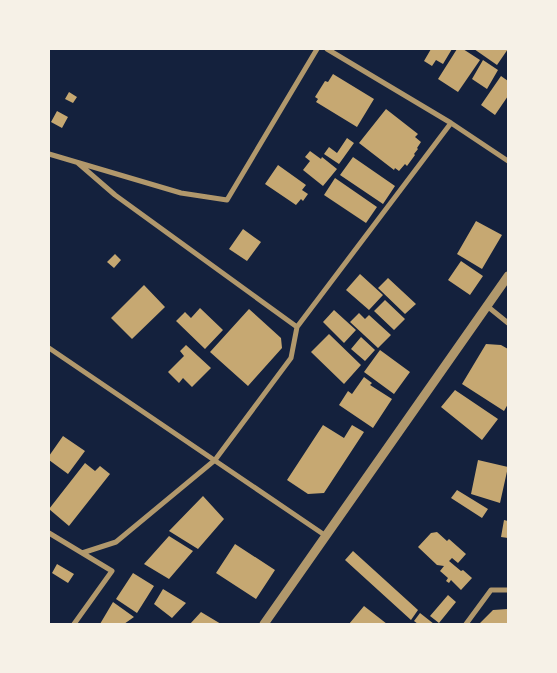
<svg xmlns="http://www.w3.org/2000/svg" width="557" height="673" font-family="'Asap Condensed',sans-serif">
	<rect width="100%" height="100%" fill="#14213d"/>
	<path fill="#c6a872" d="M431 49H452L443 64 436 60 432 66 424 61Z
		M457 49H463L480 60 458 92 438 79Z
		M474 49H508L497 65Z
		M483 60 498 70 487 89 472 79Z
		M333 74 374 99 357 127 316 102 318 99 315 97 325 81 328 82Z
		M501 76 508 81V96L495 115 481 105Z
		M69 92 77 97 73 103 65 99Z
		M386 109 418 134 415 137 421 142 417 148 418 149 414 154 415 155 407 166 405 164 399 171 395 168 394 170 359 143Z
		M57 111 68 117 62 128 51 122Z
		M347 138 354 143 339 164 324 154 329 147 337 153Z
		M310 151 321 159 322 157 337 169 323 186 303 170 310 161 305 157Z
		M353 157 395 186 383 204 340 175Z
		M278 165 306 185 302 190 308 194 303 201 301 199 296 205 265 184Z
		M335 178 377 207 366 223 324 195Z
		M476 221 502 235 482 269 457 254Z
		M243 229 261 242 247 261 229 249Z
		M115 254 121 260 114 268 107 262Z
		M461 261 483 276 470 295 448 280Z
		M360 274 383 295 369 310 346 290Z
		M388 278 416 304 405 314 378 288Z
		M144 285 165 307 132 339 111 318Z
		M385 300 405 319 394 330 374 311Z
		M200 308 223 330 205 349 176 321 185 312 191 318Z
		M249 309 281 338 282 348 248 386 210 352Z
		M334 310 356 330 344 343 323 322Z
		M359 313 365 319 369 315 391 335 378 348 350 322Z
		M329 334 361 365 344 384 311 352Z
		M361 337 375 350 365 361 351 349Z
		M486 344 501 345 508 349V404L504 411 462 384Z
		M186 345 211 368 192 387 183 378 179 383 168 372 184 356 180 351Z
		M380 350 410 372 394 394 364 372Z
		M364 377 372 383 370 385 392 399 373 428 339 405 348 391 352 394Z
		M455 390 498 419 482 440 441 407Z
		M323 425 344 438 352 425 364 432 324 493 308 494 287 480Z
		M63 436 85 451 68 474 49 460V456Z
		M478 460 508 467 500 503 471 494Z
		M85 463 95 471 100 466 110 474 69 526 49 509Z
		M457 490 488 509 482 518 451 498Z
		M203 496 224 519 198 549 169 531Z
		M504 520 508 521V538L501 537Z
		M437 532 447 541 449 539 466 554 458 563 452 558 449 561 461 571 463 570 472 578 461 590 451 580 449 583 446 581 448 578 440 571 444 566 437 565 418 547 431 533Z
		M169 536 193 551 169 579 144 564Z
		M235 544 275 570 256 599 216 573Z
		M353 551 418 610 411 620 345 560Z
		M57 564 74 574 68 583 52 573Z
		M133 573 154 586 137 613 116 599Z
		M163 589 186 603 172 618 154 604Z
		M448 595 456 602 439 623 430 616Z
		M113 602 134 617 124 624H100Z
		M364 606 387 624H349Z
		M508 609V624H479L493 610Z
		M201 612 221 624H190Z
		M420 613 434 624H418L414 621Z"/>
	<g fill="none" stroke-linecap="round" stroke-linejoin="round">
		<path stroke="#b1986c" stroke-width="5" d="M327 49 451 123 508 161
			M49 154 181 193 227 200 317 49
			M78 163 115 195 297 327 291 358 215 460 116 542 82 553
			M487 306 508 323
			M297 327 451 123
			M49 348 326 536
			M49 533 112 571 74 624
			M466 624 491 590H508"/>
		<path stroke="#b1986c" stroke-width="9" d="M264 624 508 276"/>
	</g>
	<rect width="557" height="673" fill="none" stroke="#f6f1e7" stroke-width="100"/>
</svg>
